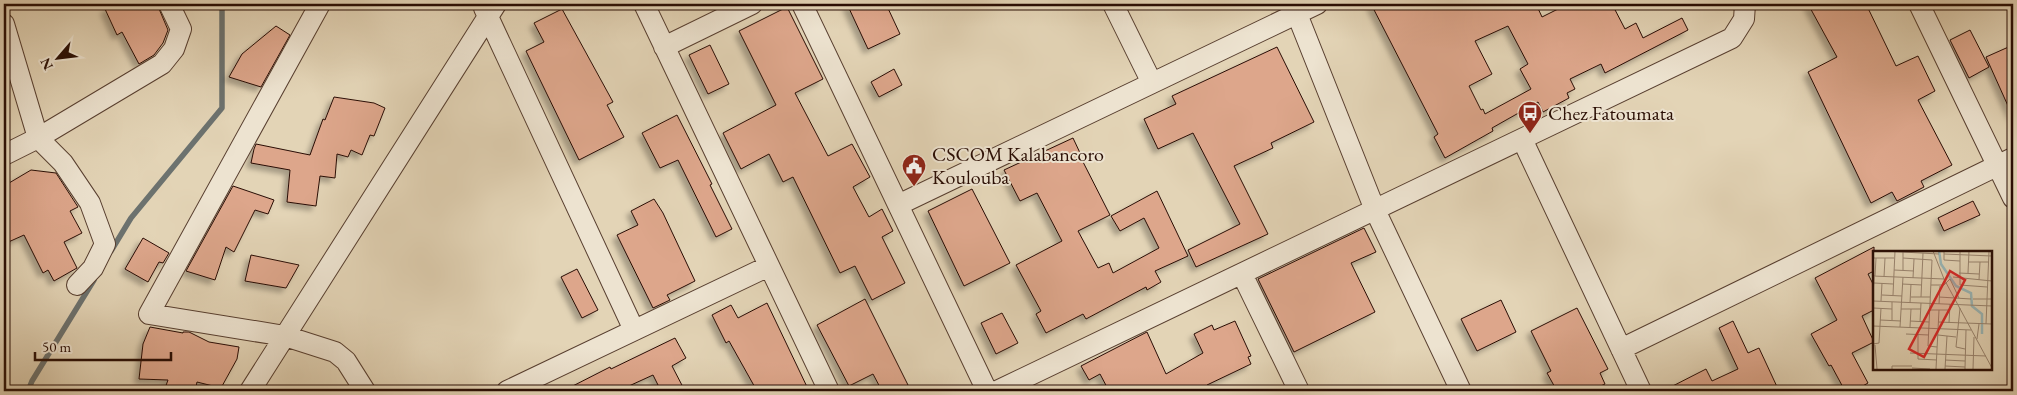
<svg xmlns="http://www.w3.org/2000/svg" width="2017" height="395" font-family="'EB Garamond',serif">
	<defs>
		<filter id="shadow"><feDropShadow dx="-4.5" dy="4.5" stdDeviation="2.5" flood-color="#0004"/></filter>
	</defs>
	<rect width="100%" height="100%" fill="#e3d4b6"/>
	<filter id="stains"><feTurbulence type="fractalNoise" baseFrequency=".004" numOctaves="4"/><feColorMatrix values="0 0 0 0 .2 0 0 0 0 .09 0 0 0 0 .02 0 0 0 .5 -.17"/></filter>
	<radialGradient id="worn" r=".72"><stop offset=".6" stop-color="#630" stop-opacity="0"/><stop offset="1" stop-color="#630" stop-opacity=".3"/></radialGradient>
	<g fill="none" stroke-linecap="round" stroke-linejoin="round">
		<path stroke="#6c726f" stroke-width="5.5" d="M111 251 131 218 222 108V4
			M28 391 32 381 94 280"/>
	</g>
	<path fill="#dda68b" stroke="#290d04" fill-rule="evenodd" filter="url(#shadow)" d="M114 4H157L168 30 163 43 154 55 139 64 122 32 117 35 105 9Z
		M847 4H886L900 34 868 49Z
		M1371 4H1536L1542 17 1568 4H1612L1625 29 1636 23 1643 38 1682 18 1688 30 1605 73 1601 64 1570 79 1575 89 1567 93 1569 98 1543 112 1538 102 1492 128 1493 131 1445 158 1434 137 1438 134ZM1508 26 1528 64 1520 69 1531 89 1485 114 1483 109 1481 110 1469 86 1492 74 1475 41Z
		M1808 4H1866L1896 66 1918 56 1935 91 1918 100 1952 165 1921 181 1924 187 1897 201 1892 192 1871 203 1808 72 1837 57Z
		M787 7 823 79 795 93 828 156 852 144 870 177 853 187 869 217 882 209 893 231 882 237 905 283 872 300 855 266 840 273 793 177 783 182 769 154 741 169 723 133 776 105 739 31Z
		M562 9 613 102 607 105 624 137 579 160 526 51 544 42 534 23Z
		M276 26 290 35 261 87 229 77 242 54Z
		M1970 30 1989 67 1969 78 1950 40Z
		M710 45 729 84 708 94 689 55Z
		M2013 45V117L1986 57Z
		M1277 47 1314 122 1271 143 1273 148 1234 166 1268 234 1196 267 1188 250 1240 224 1193 133 1158 149 1144 119 1176 104 1172 96Z
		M894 69 902 85 879 97 871 82Z
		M334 97 374 103 385 108 374 136 370 135 362 155 351 150 348 157 337 154 335 178 320 176 316 206 287 202 290 170 251 163 254 149 256 144 310 155 323 119 325 120Z
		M677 115 712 184 710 185 732 229 716 237 678 160 660 168 642 133Z
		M1073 138 1081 155 1080 156 1110 215 1078 231 1098 268 1109 263 1113 273 1159 248 1144 218 1120 231 1111 216 1157 191 1188 256 1155 271 1161 282 1147 290 1146 287 1086 319 1083 314 1046 333 1036 314 1041 311 1016 265 1062 241 1037 193 1020 201 1004 170Z
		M31 170 56 173 78 207 70 211 82 233 64 242 77 268 54 281 48 270 43 273 24 235 4 244V186Z
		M233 186 274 200 268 214 255 210 234 252 226 247 215 280 186 271Z
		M972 189 1010 263 964 286 928 211Z
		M654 199 663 213 695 281 667 295 670 300 653 308 617 235 638 225 631 211Z
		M1973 201 1980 215 1944 231 1938 218Z
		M1364 228 1376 252 1351 263 1375 312 1294 352 1258 279Z
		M143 238 169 253 163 263 159 262 148 282 125 269Z
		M1874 247V271L1868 274 1874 286V310L1862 316 1874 342 1852 353 1868 383 1854 391H1845L1831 365 1829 366 1811 334 1837 320 1815 278Z
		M251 255 299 265 286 288 245 281Z
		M577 269 598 310 582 318 561 277Z
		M865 299 908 385 896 391H882L873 374 849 386 817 325Z
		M1501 300 1516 332 1477 351 1461 319Z
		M767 303 809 391H757L729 341 726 343 712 315 731 305 738 318Z
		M1577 308 1608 369 1600 373 1605 384 1590 391H1557L1547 373 1551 371 1531 331Z
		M1002 313 1018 343 996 354 981 323Z
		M1235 321 1251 356 1248 357 1251 364 1207 385 1210 391H1109L1100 374 1089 380 1081 366 1147 332 1166 374 1203 353 1194 334 1212 325 1214 330Z
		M1733 321 1748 353 1759 348 1779 391H1663L1706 369 1712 381 1738 369 1719 328Z
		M150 327 183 333V332H189L209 342 239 347 237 359 221 388 197 382 195 391H164L168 380 139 379 143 344Z
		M675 338 686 358 672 366 685 391H661L653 375 618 391H563L610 367 611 369Z"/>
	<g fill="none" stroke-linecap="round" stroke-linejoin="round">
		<defs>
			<path id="minor" d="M320 4 149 314 285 336 335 352 346 361 365 391
				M644 4 829 391
				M802 4 987 391
				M1113 4 1152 83
				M1293 4 1375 210 1461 391
				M1919 4 2013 198
				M484 8 634 330
				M4 24 38 138 63 163 90 203 105 244 93 268 77 285
				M664 47 752 4
				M1522 139 1641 391
				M4 155 38 138 162 64 174 49 181 29 169 4
				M898 205 1317 4
				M1242 274 1299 391
				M1621 349 2013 158
				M250 391 496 4
				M507 391 769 266
				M997 391 1732 38 1744 19 1745 4"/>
		</defs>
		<use href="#minor" stroke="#583f30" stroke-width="22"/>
		<use href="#minor" stroke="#ede3d0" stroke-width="20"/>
	</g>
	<defs>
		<symbol id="bus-pin" viewBox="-11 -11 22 30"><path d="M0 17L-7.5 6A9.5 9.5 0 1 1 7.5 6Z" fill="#8f2418" stroke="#ede3d0"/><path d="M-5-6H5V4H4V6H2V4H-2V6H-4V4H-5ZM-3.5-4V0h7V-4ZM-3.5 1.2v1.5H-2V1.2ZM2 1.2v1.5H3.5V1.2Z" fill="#fff"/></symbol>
		<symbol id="civic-pin" viewBox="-11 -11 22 30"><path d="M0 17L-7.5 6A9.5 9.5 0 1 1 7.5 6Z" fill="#8f2418" stroke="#ede3d0"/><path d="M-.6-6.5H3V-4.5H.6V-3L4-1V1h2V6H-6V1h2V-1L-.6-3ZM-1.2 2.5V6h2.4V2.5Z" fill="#fff"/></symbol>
	</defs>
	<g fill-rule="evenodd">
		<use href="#bus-pin" x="1516" y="99" width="28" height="38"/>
		<use href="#civic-pin" x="900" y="152" width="28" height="38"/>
	</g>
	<g text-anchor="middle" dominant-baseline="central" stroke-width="4" stroke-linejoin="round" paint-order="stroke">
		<g font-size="20" fill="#290d04" stroke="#ede3d0" text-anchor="start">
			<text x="1548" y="113">Chez Fatoumata</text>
			<text x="932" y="154">CSCOM Kalabancoro<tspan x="932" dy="23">Koulouba</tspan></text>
		</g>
	</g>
	<g transform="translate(1873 251)">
		<rect width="119" height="119" fill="#e3d4b6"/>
		<path fill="none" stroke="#98b6b7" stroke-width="2.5" d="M66 0 68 13 83 35 98 42 99 55 109 63V83"/>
		<path fill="none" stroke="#99846f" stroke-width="1" d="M11 0 66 3M60 0 71 28 119 117M71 0V9L87 10M87 0V34L114 36M71 3 119 5M0 7H21M30 7 59 9M59 9 55 95 64 96M96 11H116M21 19 41 20M30 19V1M86 22 106 23M95 22 96 0M0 25 71 28M2 25 3 7M11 26 12 7M80 26 119 30M40 27 41 8M106 29 107 11M1 32 20 33M29 33 49 34M58 34H71L77 28 86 47M9 44 29 45M20 44 22 0M0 46 1 26M38 46H57M48 46 50 2M66 46 98 48M100 48H119M0 50 119 55M8 50 9 32M37 52 38 33M66 53 67 35M0 57 19 58M87 57 83 96 92 98M28 58H48M57 59H76M7 69 28 70M19 69V51M37 70 56 71M47 71 48 52M65 71 119 73M76 72 77 53M113 73 116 0M0 75 98 79M27 76 30 26M37 76 38 58M33 83 56 84M45 84V108L64 109M65 84 83 86M104 88 106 73M0 93 6 92 8 57M2 94 4 118M37 102 113 105M72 109 92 110M72 115 92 116M39 117 57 118M19 118V115H39M63 118 66 59M72 118 74 85M92 118 93 79M100 118 101 86"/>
		<path fill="#d62828" fill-opacity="0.15" stroke="#d62828" stroke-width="2.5" d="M77 20 92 29 51 106 36 98Z"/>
		<rect width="119" height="119" fill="none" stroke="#290d04" stroke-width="2.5"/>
	</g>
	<rect width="2017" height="395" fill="none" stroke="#e3d4b6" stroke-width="20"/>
	<rect x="5" y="5" width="2007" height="385" fill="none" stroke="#290d04" stroke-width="2.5"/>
	<rect x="10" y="10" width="1997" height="375" fill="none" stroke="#290d04"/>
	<g transform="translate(58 58) rotate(242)" stroke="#ede3d0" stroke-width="4" paint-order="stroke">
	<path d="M0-4L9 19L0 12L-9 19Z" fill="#290d04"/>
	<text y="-8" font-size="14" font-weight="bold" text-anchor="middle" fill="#290d04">N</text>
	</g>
	<path d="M35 352v8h136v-8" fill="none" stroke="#290d04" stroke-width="2.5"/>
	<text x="42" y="352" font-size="15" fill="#290d04" stroke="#ede3d0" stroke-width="4" paint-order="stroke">50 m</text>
	<rect width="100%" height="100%" filter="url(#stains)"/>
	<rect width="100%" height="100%" fill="url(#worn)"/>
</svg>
